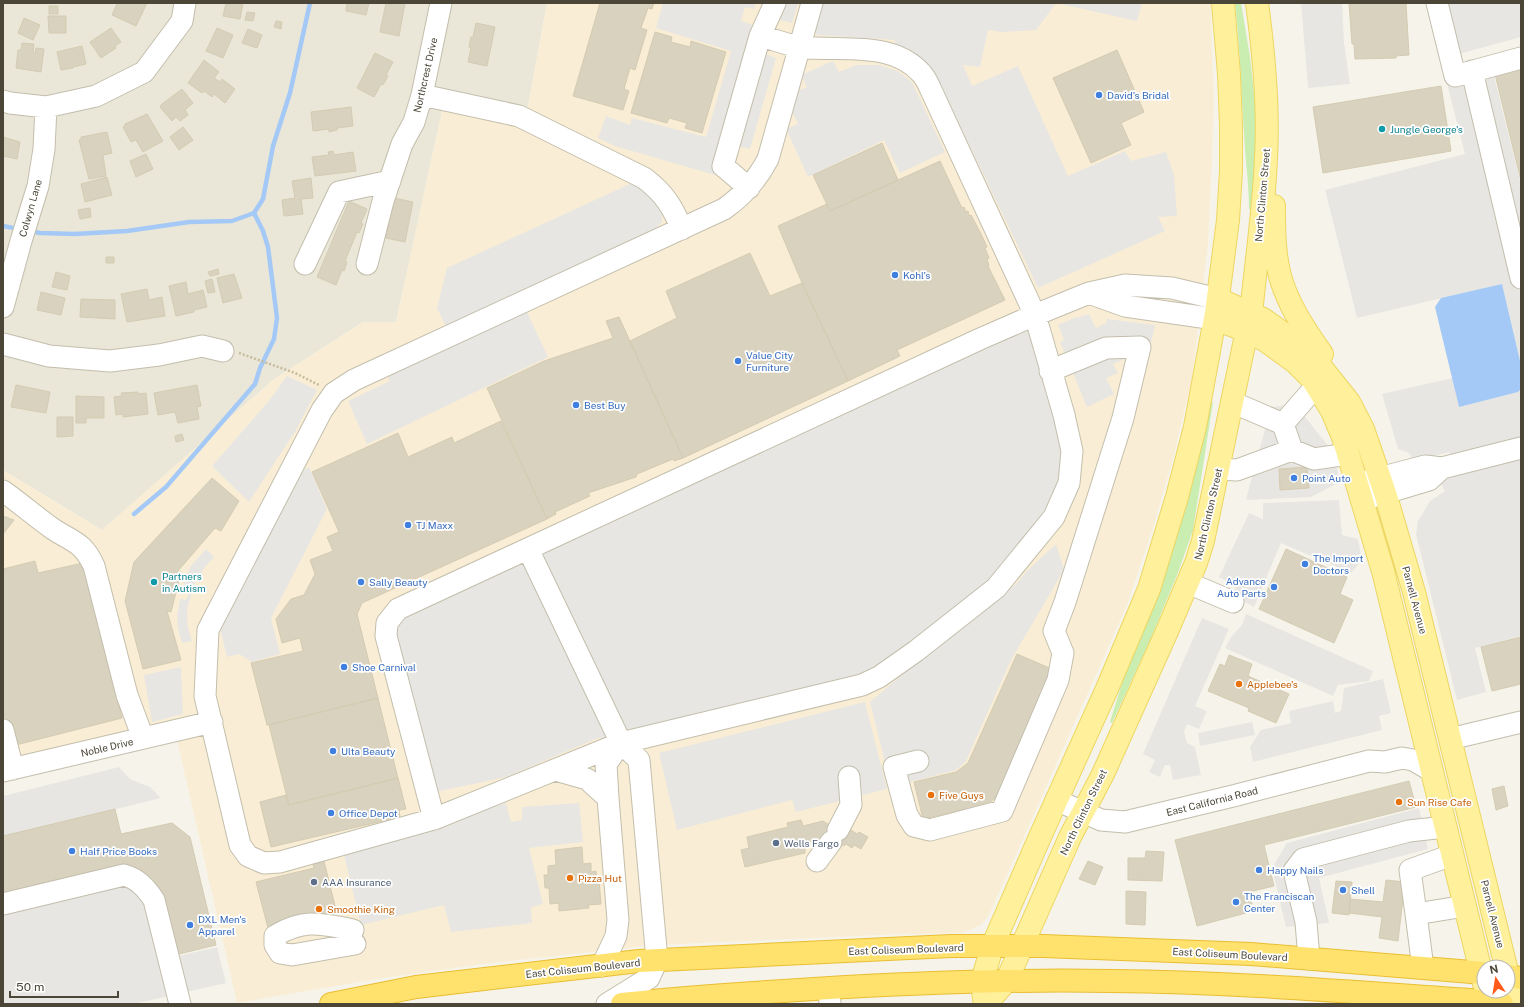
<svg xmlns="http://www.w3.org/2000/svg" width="1524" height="1007" font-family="'Public Sans',sans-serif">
	<rect width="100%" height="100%" fill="#f6f4ea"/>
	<path fill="#eae7d8" d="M3 3H547L528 106 519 116 469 115 442 111 396 322H363L273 380 102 530 3 470Z"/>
	<path fill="#f9eed5" d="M547 3H1211L1212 55 1214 95 1212 162 1208 244 1192 378 1173 458 1153 528 1127 605 1003 884 989 915 981 925 970 930 959 933 880 935 656 945 484 964 377 979 237 1003 177 740 146 726 3 761V470L102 530 273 380 363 322H396L442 111 469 115 519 116 528 106Z"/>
	<path fill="#caedb1" d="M1235 3H1241L1250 57 1255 102V193L1253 209H1249C1249 183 1245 158 1244 132 1241 89 1240 46 1235 3Z
		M1209 402H1213L1193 530 1179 570 1151 638 1112 723 1110 722Z"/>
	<path fill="#e8e6e2" d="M663 3H756L754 9 745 7 741 21 769 30 763 53 776 58 750 149 737 146 733 160 715 175 615 146 598 138 606 116 630 125 632 118 706 137 731 51 656 28Z
		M768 3H798L792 23 776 19Z
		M820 3H1142L1137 21 1056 3 1036 30 1001 32 988 30 980 67 963 65 972 86 1018 66 1068 176 1125 151 1131 161 1166 152 1174 175 1177 216 1158 217 1165 231 1038 288 940 84 895 46V40L817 35 813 27Z
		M1301 3H1342L1344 43 1350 84 1308 88Z
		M1446 3H1521V37L1459 54Z
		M833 61 839 72 856 65H879L898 71 912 82 945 152 900 173 884 140 808 177 786 129 798 124 792 111 797 91 807 87 801 75Z
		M1493 72 1521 185V365L1502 284 1357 318 1325 190 1465 154 1447 84Z
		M634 182 655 198 662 215V222L656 228 446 326 437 308 447 268Z
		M526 310 548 357 367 444 348 401 390 381 387 375Z
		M1089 314 1096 328 1106 323 1107 319 1155 325 1146 365 1122 360 1113 364 1118 373 1106 378 1114 394 1087 407 1060 342 1064 340 1058 325 1076 317H1079Z
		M1035 315 1069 483 996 588 879 677 619 740 598 738 506 777 431 793 387 623Z
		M287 376 317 390 296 430 249 502 212 466 268 402Z
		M1452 378 1459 407 1518 392 1521 389V636L1475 648 1486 692 1457 700 1416 534 1418 521 1430 501 1445 491 1439 481 1456 476 1449 452 1414 461 1409 453 1398 449 1382 394Z
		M1295 404 1333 452 1340 482 1311 497 1250 500 1246 499 1271 407Z
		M309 467 327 509 271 618 280 654 252 662 239 654 227 657 220 628 299 472Z
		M1339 500 1342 535 1358 539 1362 560 1351 573 1281 543 1254 607 1245 602 1232 584 1219 577 1249 513 1263 519V503Z
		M1056 544 1064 570 1011 660 966 761 956 770 891 787 870 702 917 662 1016 584 1027 571Z
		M206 549 214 557 205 567 195 583 188 605 187 615 188 627 192 641 182 643 178 629 177 616 180 599 186 600 189 594 187 590 183 589 185 579 191 566Z
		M1246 614 1373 671 1369 681 1338 685 1333 696 1225 648 1231 637 1242 625Z
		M1202 618 1229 629 1195 706 1207 711 1199 729 1187 724 1184 732 1187 743 1195 747 1201 775 1173 780 1170 765H1165L1160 777 1149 772 1155 760 1143 754Z
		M181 667 183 714 152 722 144 675Z
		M1383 679 1391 713 1379 716 1382 730 1253 762 1250 747 1261 730 1291 723 1289 711 1333 701 1335 713 1341 711 1344 688Z
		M865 702 887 789 796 812 792 800 677 830 659 753Z
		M1252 722 1255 735 1200 746 1198 733Z
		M119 767 130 779 150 787 161 798 3 837V796Z
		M506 803 511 822 522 820V807L579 803 583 842 529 848 543 904 531 907 532 923 451 932 444 905 361 925 344 855 446 827 485 809Z
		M1419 808 1428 849 1319 878 1329 923 1286 927 1272 868 1287 843Z
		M123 881 145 896 161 960 217 947 226 983 134 1004H3V911Z"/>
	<path fill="#a4c9f6" d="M1502 284 1521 365V389L1518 392 1459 407 1435 307 1441 298Z"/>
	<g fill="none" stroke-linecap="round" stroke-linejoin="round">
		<path stroke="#a4c9f6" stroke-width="4.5" d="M3 226 19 229
			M30 231 40 233 75 234 127 231 189 222 232 221 254 213 263 199 273 146 290 93 310 3
			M134 514 166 487 255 384 260 368 274 339 277 318 268 247 263 231 254 213"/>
	</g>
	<path fill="#d9d2bf" stroke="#d4cbb1" d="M114 3H147L136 26 112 15 117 4Z
		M226 3H243L240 19 223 16Z
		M347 3H369L366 15 346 11Z
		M386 3H405L399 36 380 32Z
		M600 3H654L652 9 648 8 641 28 647 30 635 70 630 68 624 89 629 91 623 110 573 96Z
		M1349 3H1406L1409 55 1396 56V58L1355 59 1354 44H1352Z
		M49 6H58V14H49Z
		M247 12 255 13 253 21 245 20Z
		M48 16H66V33H49Z
		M24 18 40 25 33 40 18 33Z
		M276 21 282 22 281 29 274 27Z
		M476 23 495 27 487 66 468 62 471 48 469 47 471 37H473Z
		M111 28 121 42 115 46 116 48 101 58 90 42Z
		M217 28 233 35 223 58 206 51Z
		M248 29 262 35 257 48 242 43Z
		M655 32 672 37 671 42 690 47 691 41 726 52 702 133 685 128 687 123 669 118 667 123 631 113Z
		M22 43 34 44 33 52 35 53 36 48 44 49 41 72 16 68 18 50H21Z
		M82 46 86 64 73 67V68L61 70 57 52Z
		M1117 50 1144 112 1121 123 1131 145 1091 163 1053 78Z
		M375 53 393 62 386 75 388 76 383 85 381 84 374 97 357 88Z
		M204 60 219 72 214 78 220 82 222 79 235 89 225 103 214 94 212 97 204 91 202 93 188 83Z
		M1521 64V181L1494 70Z
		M1441 86 1451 151 1323 173 1313 107Z
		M182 89 193 103 185 110 188 115 180 121 176 117 172 121 160 107 162 104Z
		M351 107 353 126 337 128V130L329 132V129L313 131 311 112Z
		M147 114 163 141 143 152 136 140 131 142 123 127 125 126V124Z
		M183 127 193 140 179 150 170 137Z
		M107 132 112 153 103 155 106 176 89 179 79 140 81 139V137Z
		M3 137 20 142 17 159 3 156Z
		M882 143 898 180 830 211 813 175Z
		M333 151 334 155 353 152 356 171 315 176 312 157 329 155 328 152Z
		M146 154 153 169 136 177 130 161Z
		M940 161 962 208 964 207 966 212 968 211 969 216 971 215 981 234 987 247 985 248 989 258 987 260 989 265 988 266 1005 300 897 350 900 356 848 381 802 283 778 226 827 204 830 211Z
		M107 177 112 195 85 202 81 184Z
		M311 178 313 198 301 199 303 214 284 216 282 200 295 198 292 181Z
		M394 198 413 202 405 242 386 238 389 223 387 222 389 212 391 213Z
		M349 201 367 209 361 223 363 224 359 233 357 232 345 261 347 262 344 271 342 270 336 285 317 277Z
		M90 208 91 217 80 219 78 210Z
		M750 253 770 296 802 283 848 381 683 458 630 341 677 318 666 291Z
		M106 257H114V263H106Z
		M218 269 219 274 210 276 208 272Z
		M56 272 70 276 67 290 52 287Z
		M234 274 242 298 223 303 217 278Z
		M212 279 215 292 208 293 205 281Z
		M186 282 188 294 203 290 207 307 194 310V312L176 316 169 286Z
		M147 289 149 300 162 297 165 316 127 322 121 294Z
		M41 292 65 298 61 315 37 310Z
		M81 299 115 300V319L80 317Z
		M619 317 683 458 674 461 673 459 637 474 636 477 588 493 590 496 555 512 556 514 547 519 487 388 544 361 613 338 606 321Z
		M16 385 50 392 46 413 11 407Z
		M197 385 201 406 197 407 199 419 178 423 175 412 158 415 154 393Z
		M138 392V394L146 393 148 414 123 417V414L116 415 114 397 122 396 121 393Z
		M76 396 104 397V418H86V423H76Z
		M57 417H73V436L57 437Z
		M501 421 547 519 362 603 357 614 378 698 267 725 251 663 303 651 300 638 282 643 276 619 291 599 304 595 315 574 310 560 333 551 327 537 339 532 312 472 398 433 408 457 452 437 454 443Z
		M182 434 184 440 176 442 175 436Z
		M1307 467 1309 488 1280 490 1279 469Z
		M212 478 239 501 221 531 215 528 177 572H181L171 612 167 611 181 660 143 669 125 601 134 562Z
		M3 516 14 520 3 534Z
		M1286 549 1347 577 1340 594 1353 600 1334 643 1259 609Z
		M35 561 38 573 83 563 122 718 12 746 3 711V569Z
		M1521 637V684L1492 691 1481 647Z
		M1017 654 1054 670 996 798 985 805 923 819 914 782 956 772 968 763Z
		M1229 655 1252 664 1248 676 1289 694 1276 723 1248 711 1249 708 1208 691 1220 664 1225 666Z
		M378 698 398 778 289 805 269 725Z
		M398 778 406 809 399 810 400 817 271 847 260 802 286 795 289 805Z
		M1409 781 1416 807 1264 845 1274 886 1249 892 1252 903 1246 913 1197 926 1175 840Z
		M1504 786 1508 806 1496 810 1492 789Z
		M115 809 121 834 172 823 190 837 216 945 175 955 158 888 128 864 3 895V836Z
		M801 820 803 826 823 821 841 832 842 829 849 833 851 830 857 834 859 832 868 837 861 849 854 845 852 848 846 844 844 846 838 843H829L820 838 815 846 807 841 805 842V853L745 867 741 850 749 848 747 837 788 827 787 823Z
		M582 847 583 864 591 863V872L596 871 597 880H599L601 904 588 905 589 908 559 911V903L550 904 549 888H545L544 875H548V866L556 865 555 850Z
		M1146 851 1164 852 1162 881 1128 880V858H1145Z
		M324 861 337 914 311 920V918L268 928 256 882 314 868 313 864Z
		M1088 861 1103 867 1095 885 1079 879Z
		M1386 880 1405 882 1398 941 1379 938 1382 917 1349 913 1350 899 1383 902Z
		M1336 881 1352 882 1349 915 1332 913Z
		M1126 891 1146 892 1145 925 1126 924Z"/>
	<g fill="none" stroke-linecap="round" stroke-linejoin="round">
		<defs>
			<path id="minor" d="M1437 3 1455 76 1521 58
				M760 36 775 3
				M1472 71 1521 278
				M422 95 519 116 644 178C664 193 672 206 682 229
				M3 101 10 103 46 107 96 96 144 72 182 21 185 3
				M749 188 723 166 760 36C773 39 787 45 801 47 842 52 892 40 922 74 926 79 929 85 931 90L1035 315 1064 415 1072 451 1069 483 1054 517 996 588 916 651 879 677 862 685 621 743 434 819 280 862 264 863 248 856 240 845 205 696 208 630 322 410 334 393 354 380 724 209C744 195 757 180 768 159L812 3
				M305 264 339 192 390 181
				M367 264 383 201 402 144 414 122 422 95 441 3
				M1089 293 1125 306 1215 319
				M3 307 21 241 38 186 44 149 46 107
				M3 344 49 356 110 361 159 355 202 346 223 351
				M1232 402 1283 424 1292 450 1314 459 1348 454
				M1283 424 1316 386
				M1218 469 1237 470 1292 450
				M1364 482 1425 466 1442 468 1521 448
				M3 491C20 503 36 517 53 529 73 542 83 542 94 566L127 695 143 738
				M1362 500 1429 480 1442 468
				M528 549 621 743 639 760 657 960 649 978 607 1004
				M1188 583 1233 602
				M3 730 13 769
				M1450 739 1521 722
				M918 761 894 767 907 815 914 826 930 830 1002 811 1058 680 1063 653 1054 631 1065 602 1123 418 1140 347 1106 348 1050 371
				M555 770 587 779 608 798 618 920 616 936 602 966
				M3 771 212 722
				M608 798 606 764 621 743
				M1056 800 1101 820 1125 822 1233 796 1369 761 1385 762 1402 758 1413 760 1432 771
				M434 819 386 636 387 623 398 609 980 339 1035 315 1089 293 1125 285 1172 288 1218 299
				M838 830 851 805 849 777
				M817 861 831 842
				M3 904 124 875C138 879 146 888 154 900L180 1004
				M1416 914 1410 870 1452 855
				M353 930C322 924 304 918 275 936V945L280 953 292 955 355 944
				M1309 959 1306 922 1294 871 1303 859 1409 831 1445 827
				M1423 968 1416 914 1465 906
				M829 988 830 1004"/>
			<path id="major" d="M1274 206C1274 229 1274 253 1280 276 1288 305 1305 330 1322 354
				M1218 299 1263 319 1300 345 1317 362 1349 402 1363 429 1385 493 1414 592 1506 967
				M1215 319 1247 331 1266 341 1295 362 1312 379 1332 411 1343 437 1383 571 1484 984
				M1508 976 1515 1004
				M984 999 982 981 992 947 1039 839 1106 691 1149 589 1177 497 1195 427 1216 313 1228 220 1231 171V126L1229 74 1223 3
				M986 1004 1007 980 1070 837 1103 774 1168 629 1196 563 1203 541 1246 335 1251 314C1256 262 1264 210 1266 158 1269 106 1264 54 1257 3"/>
			<path id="highway" d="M1508 976 1521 978
				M331 1004 416 987 639 961 951 946H1043L1251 954 1484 973
				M622 1004C686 997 750 993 814 989 913 983 1013 979 1112 981 1232 982 1351 992 1470 1000L1502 1004"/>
		</defs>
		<use href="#minor" stroke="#c3beac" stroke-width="23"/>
		<use href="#major" stroke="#edd662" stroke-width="24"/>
		<use href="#highway" stroke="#e9be32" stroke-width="24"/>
		<path stroke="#c6bc9c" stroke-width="2.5" stroke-dasharray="2 2" stroke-linecap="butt" d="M239 353 295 373 319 385"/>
		<use href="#minor" stroke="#fff" stroke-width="21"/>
		<use href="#major" stroke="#fff09b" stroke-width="22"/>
		<use href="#highway" stroke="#ffe26d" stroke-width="22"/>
	</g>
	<g fill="#3f7fe0" stroke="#fff" stroke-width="1.5">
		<circle cx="1099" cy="95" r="4"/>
		<circle cx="895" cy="275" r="4"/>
		<circle cx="738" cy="361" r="4"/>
		<circle cx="576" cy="405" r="4"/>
		<circle cx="1294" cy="478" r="4"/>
		<circle cx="408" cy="525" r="4"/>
		<circle cx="1305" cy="564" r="4"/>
		<circle cx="361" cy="582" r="4"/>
		<circle cx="1274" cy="587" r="4"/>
		<circle cx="344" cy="667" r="4"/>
		<circle cx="333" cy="751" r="4"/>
		<circle cx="331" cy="813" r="4"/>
		<circle cx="72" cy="851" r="4"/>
		<circle cx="1259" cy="870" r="4"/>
		<circle cx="1343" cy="890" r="4"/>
		<circle cx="1236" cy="902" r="4"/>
		<circle cx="190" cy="925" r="4"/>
	</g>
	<g fill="#0f9aa8" stroke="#fff" stroke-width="1.5">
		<circle cx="1382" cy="129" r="4"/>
		<circle cx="154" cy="582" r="4"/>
	</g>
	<g fill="#e8710a" stroke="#fff" stroke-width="1.5">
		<circle cx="1239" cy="684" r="4"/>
		<circle cx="931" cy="795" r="4"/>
		<circle cx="1399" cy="802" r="4"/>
		<circle cx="570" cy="878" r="4"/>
		<circle cx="319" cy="909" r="4"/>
	</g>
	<g fill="#5c6f8a" stroke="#fff" stroke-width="1.5">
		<circle cx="776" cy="843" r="4"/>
		<circle cx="314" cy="882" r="4"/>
	</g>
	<g text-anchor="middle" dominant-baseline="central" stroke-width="3.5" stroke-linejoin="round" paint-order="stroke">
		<g font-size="10" fill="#4b4637" stroke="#fff">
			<text transform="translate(425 75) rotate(-77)">Northcrest Drive</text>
			<text transform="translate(1262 195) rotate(-85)">North Clinton Street</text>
			<text transform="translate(30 208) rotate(-74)">Colwyn Lane</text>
			<text transform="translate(1208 514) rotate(-77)">North Clinton Street</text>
			<text transform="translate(1415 600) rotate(75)">Parnell Avenue</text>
			<text transform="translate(107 747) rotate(-13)">Noble Drive</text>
			<text transform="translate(1212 801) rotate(-14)">East California Road</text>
			<text transform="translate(1083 812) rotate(-64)">North Clinton Street</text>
			<text transform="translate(1493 914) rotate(76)">Parnell Avenue</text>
			<text transform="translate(906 949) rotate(-2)">East Coliseum Boulevard</text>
			<text transform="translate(1230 954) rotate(3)">East Coliseum Boulevard</text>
			<text transform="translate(583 968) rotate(-6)">East Coliseum Boulevard</text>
		</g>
		<g font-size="10" fill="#366cbe" stroke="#fff" text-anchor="start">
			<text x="1107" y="95">David's Bridal</text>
			<text x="903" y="275">Kohl's</text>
			<text x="746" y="355">Value City<tspan x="746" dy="12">Furniture</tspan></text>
			<text x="584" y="405">Best Buy</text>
			<text x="1302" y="478">Point Auto</text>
			<text x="416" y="525">TJ Maxx</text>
			<text x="1313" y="558">The Import<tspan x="1313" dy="12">Doctors</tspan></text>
			<text x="1266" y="581" text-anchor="end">Advance<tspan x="1266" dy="12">Auto Parts</tspan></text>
			<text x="369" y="582">Sally Beauty</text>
			<text x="352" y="667">Shoe Carnival</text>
			<text x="341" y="751">Ulta Beauty</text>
			<text x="339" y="813">Office Depot</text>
			<text x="80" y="851">Half Price Books</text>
			<text x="1267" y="870">Happy Nails</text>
			<text x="1351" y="890">Shell</text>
			<text x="1244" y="896">The Franciscan<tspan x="1244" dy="12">Center</tspan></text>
			<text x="198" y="919">DXL Men's<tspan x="198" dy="12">Apparel</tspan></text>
		</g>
		<g font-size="10" fill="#0d838f" stroke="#fff" text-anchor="start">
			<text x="1390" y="129">Jungle George's</text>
			<text x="162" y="576">Partners<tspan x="162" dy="12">in Autism</tspan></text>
		</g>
		<g font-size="10" fill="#c56008" stroke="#fff" text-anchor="start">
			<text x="1247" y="684">Applebee's</text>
			<text x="939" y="795">Five Guys</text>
			<text x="1407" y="802">Sun Rise Cafe</text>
			<text x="578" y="878">Pizza Hut</text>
			<text x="327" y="909">Smoothie King</text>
		</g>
		<g font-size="10" fill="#4e5e75" stroke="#fff" text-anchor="start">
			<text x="784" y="843">Wells Fargo</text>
			<text x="322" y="882">AAA Insurance</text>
		</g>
	</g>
	<rect width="1524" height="1007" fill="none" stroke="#4b4637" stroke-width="8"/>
	<g transform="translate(1496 979) rotate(348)"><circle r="19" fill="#ffffff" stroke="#b7b5af"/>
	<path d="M0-3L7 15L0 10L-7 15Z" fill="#ff5a19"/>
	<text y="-6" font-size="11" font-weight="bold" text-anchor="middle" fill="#4b4637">N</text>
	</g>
	<path d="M10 991v6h108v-6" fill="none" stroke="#4b4637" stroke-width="2"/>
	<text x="16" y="991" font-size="12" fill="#4b4637" stroke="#ffffff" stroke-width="3" paint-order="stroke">50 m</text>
</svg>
